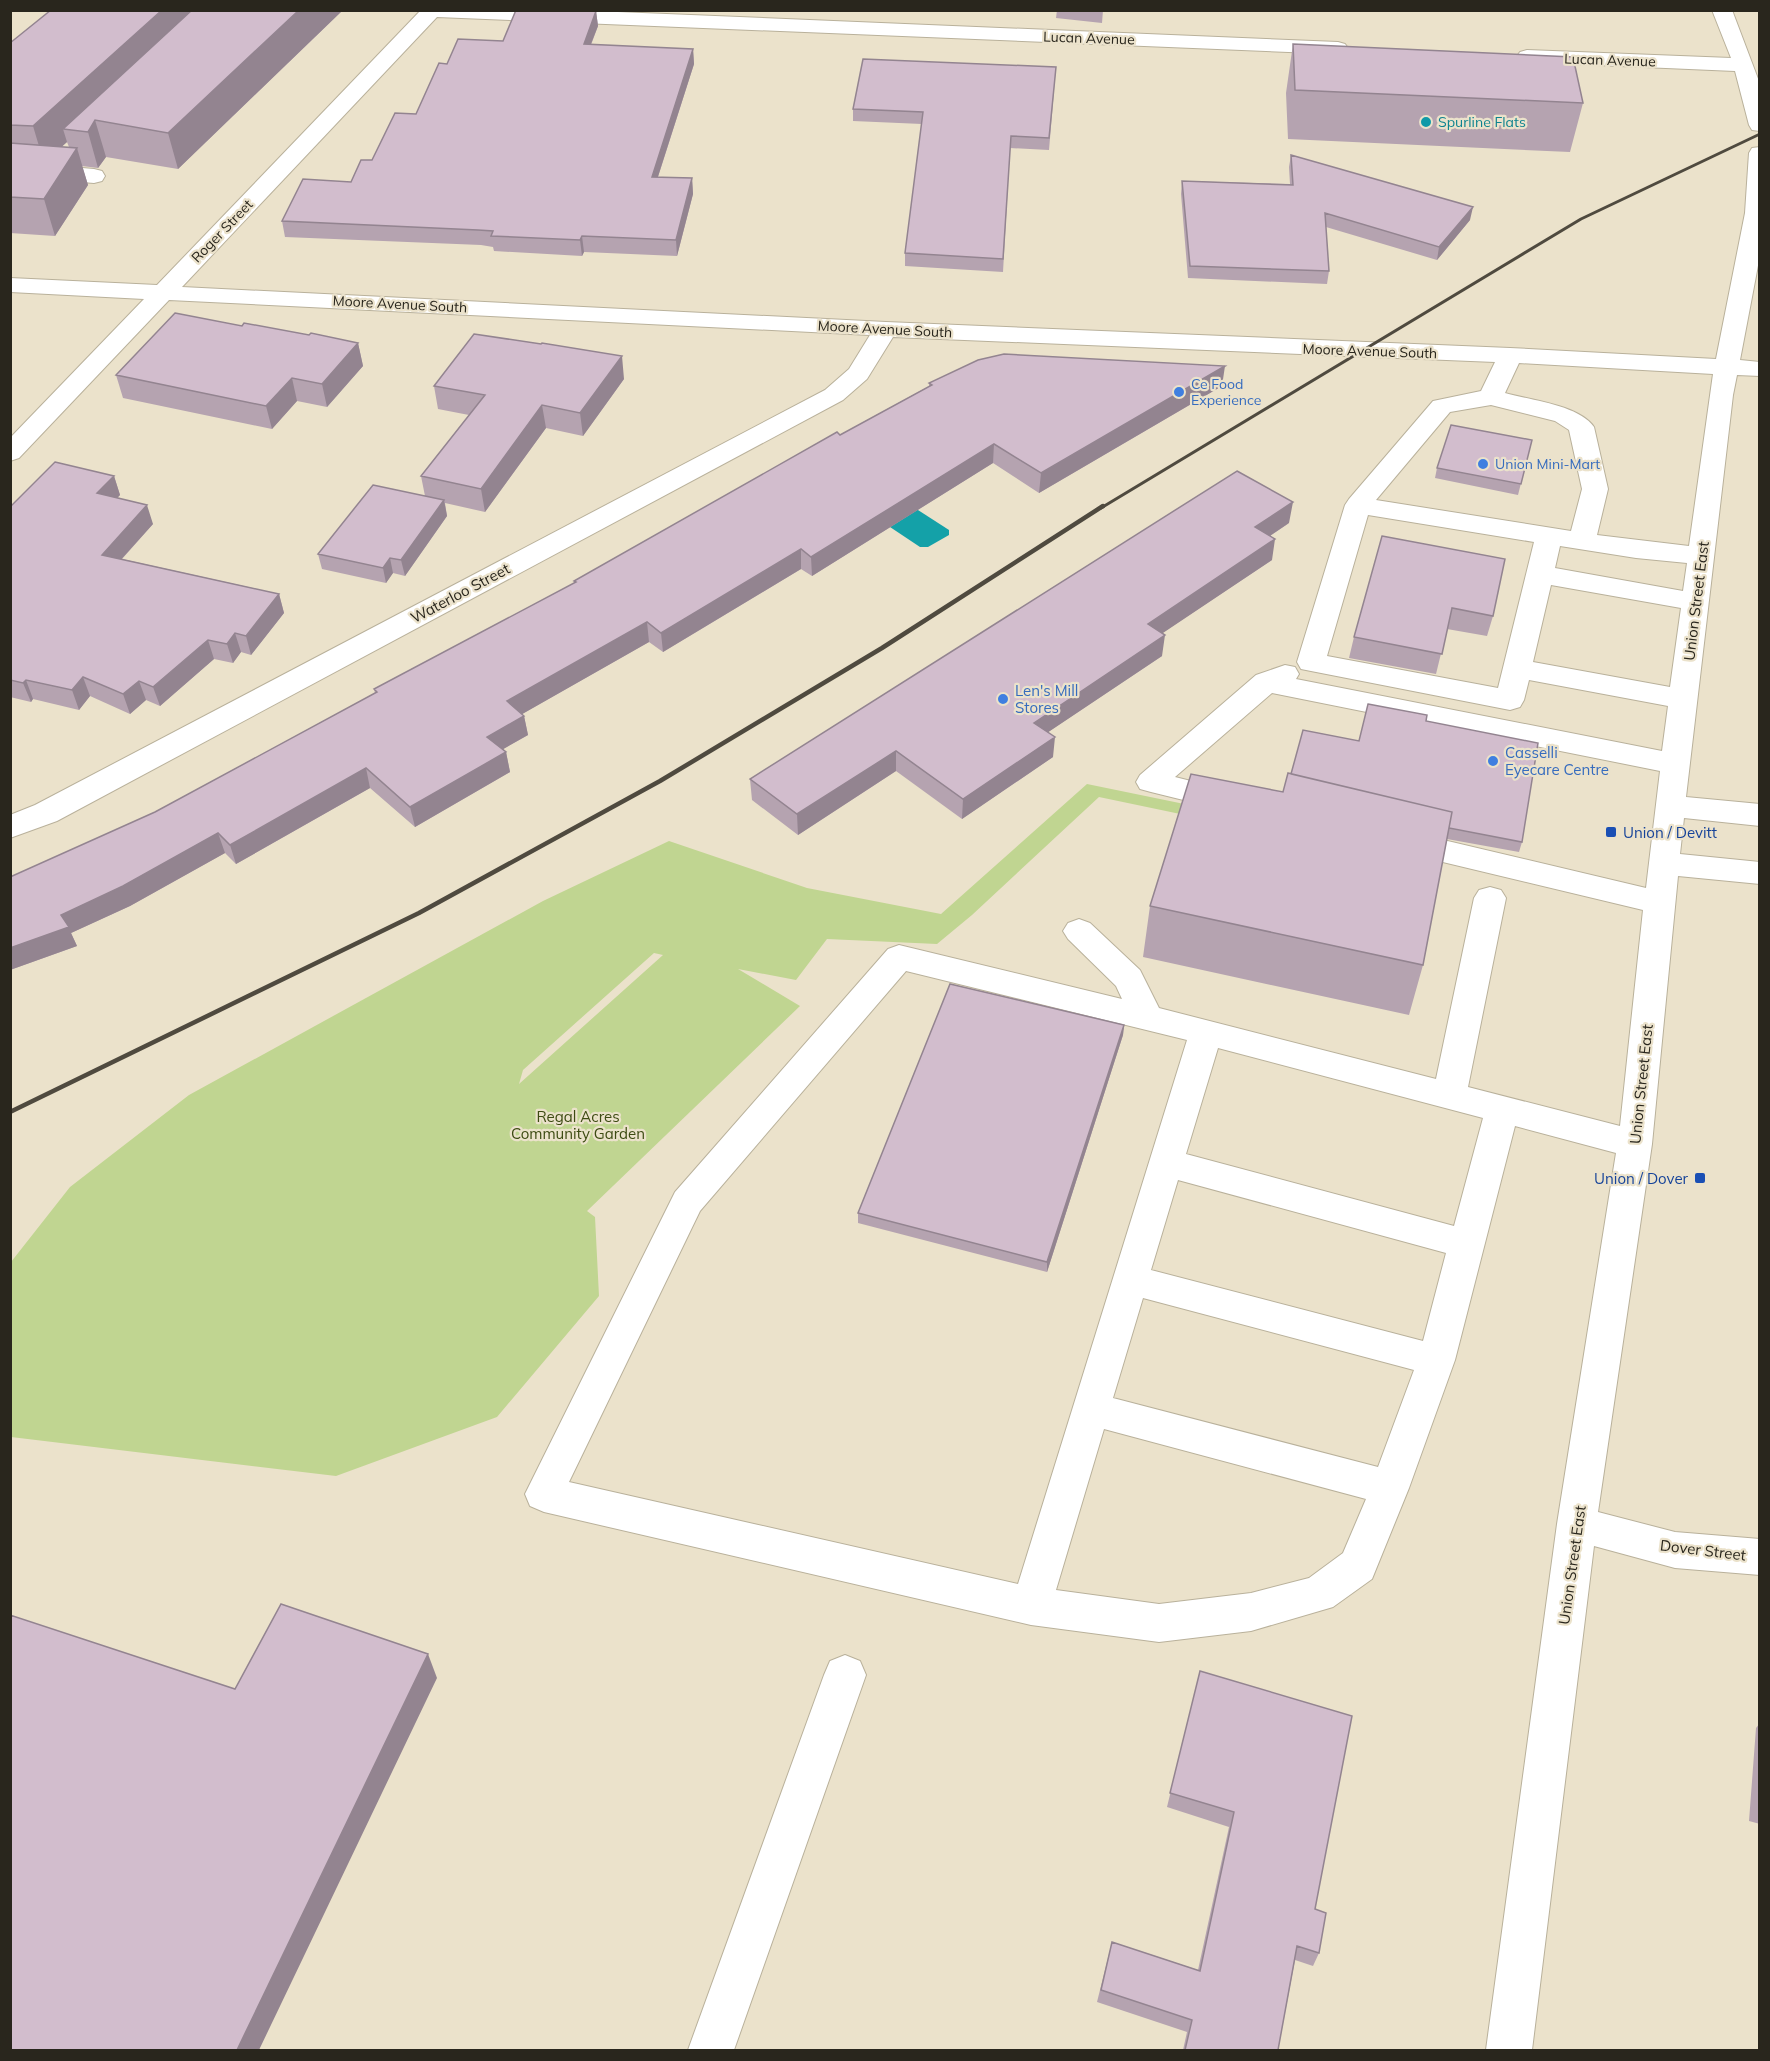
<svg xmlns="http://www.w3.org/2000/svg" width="1770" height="2061" font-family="Mulish,sans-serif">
	<rect width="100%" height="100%" fill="#ebe2cb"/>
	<path fill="#c0d591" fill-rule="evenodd" d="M1087 784 1194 806 1185 815 1099 797 972 915 937 944 827 939 796 980 738 969 800 1006 587 1211 595 1217 599 1296 497 1417 336 1476 11 1437V1262L70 1187 189 1095 543 901 669 841 807 888 941 914ZM654 953 663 955 519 1084 523 1070Z"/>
	<path fill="#14a1a8" d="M904 501 949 530V535L928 547H920L875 517Z"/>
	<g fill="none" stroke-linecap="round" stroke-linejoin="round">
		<defs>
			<path id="minor" d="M421 10H569L1338 42 1345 44 1348 48 1345 52 1338 54 437 17 182 287 886 322 1510 348 1716 359 1745 213 1749 153 1752 148 1760 147V255L1740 360 1760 362V376L1737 375 1733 395 1686 797 1760 804V826L1684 818 1680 854 1760 862V884L1678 876 1652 1144 1598 1512 1675 1532 1760 1539V1575L1675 1568 1594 1546 1532 2050H1486L1557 1524 1616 1153 1515 1126 1455 1360 1409 1488 1372 1579 1333 1607 1251 1631 1159 1642 1031 1625 544 1512 530 1506 525 1494 675 1192 888 949 899 945 1122 999 1116 986 1068 939 1063 931 1068 923 1079 919 1090 923 1140 970 1159 1008 1436 1079 1474 898 1479 890 1490 887 1501 890 1506 898 1468 1087 1620 1126 1643 910 1401 852 1390 849 1386 841 1390 833 1401 830 1646 888 1660 771 1272 693 1175 777 1239 793 1243 800 1239 807 1228 811 1151 792 1140 789 1136 782 1140 775 1256 675 1285 665 1295 667 1299 674 1296 679 1662 751 1668 706 1529 680 1524 700 1520 707 1510 710 1311 671 1301 669 1297 662 1345 505 1349 499 1433 401 1481 391 1495 362 893 337 867 379 843 400 57 821 10 838V815L35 805 825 390 849 369 870 335 169 300 19 458 10 461V438L144 299 10 292V278L157 285ZM1519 363 1713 374 1689 546 1597 535 1608 489 1594 427C1579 405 1530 400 1505 393ZM1491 405 1555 421 1569 430 1582 489 1571 531 1376 500 1450 412ZM1368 515 1534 542 1498 688 1327 656ZM1560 546 1636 558 1687 563 1683 591 1555 568ZM1551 585 1681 608 1670 687 1533 662ZM906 971 1187 1040 1018 1584 569 1482 700 1211ZM1218 1048 1483 1118 1454 1226 1186 1154ZM1178 1180 1446 1253 1423 1341 1151 1270ZM1143 1298 1414 1370 1378 1467 1113 1398ZM1104 1429 1366 1499 1343 1553 1309 1578 1251 1593 1159 1604 1056 1590Z
				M1712 10H1732L1760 84V131L1752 130 1749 125 1735 71 1527 62 1520 60 1517 56 1520 52 1527 50 1731 58Z
				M10 162 94 169 102 171 105 176 102 181 94 183 10 176Z
				M845 1655 860 1661 866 1675 734 2050H688L824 1675 830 1661Z"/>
		</defs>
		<use href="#minor" stroke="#b9b19b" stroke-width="2"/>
		<use href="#minor" fill="#fff" fill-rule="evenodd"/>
		<path stroke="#4f4a3f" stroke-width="3" d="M1101 508 1581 219 1760 134"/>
		<path stroke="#4f4a3f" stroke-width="4.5" d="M10 1112 419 913 660 781 882 648 1103 506"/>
	</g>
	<path fill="#b5a3b0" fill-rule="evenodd" d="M343 10 178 169 106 157 98 168 82 166 88 185 55 236 10 233V43ZM67 142 69 147H61Z
		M1057 10H1103L1102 23 1056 18Z
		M596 11 598 26 591 45 693 49 694 64 658 177 692 178 693 194 677 256 584 252 582 256 494 251 493 247 481 245 285 237 282 221 351 182 416 114 447 64 503 41Z
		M1293 44 1583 103 1570 152 1288 139 1286 93Z
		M1056 67 1049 150 1010 148 1003 272 905 266V253L922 124 853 121V109Z
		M1291 155 1470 220 1437 260 1326 227 1329 271 1327 284 1188 278 1181 194 1182 181 1290 184 1289 167Z
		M242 326 358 343 363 366 327 407 297 401 272 429 123 398 116 375Z
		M624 379 583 436 546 428 485 512 445 503 447 516 405 576 393 573 386 583 322 569 318 554 425 496 421 476 469 415 438 409 434 386Z
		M929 383 1222 386 1039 493 993 463 812 576 801 569 663 652 649 642 522 714 524 716 528 735 503 749 506 752 510 772 415 827 370 788 236 864 225 853 130 906 71 933 77 946 10 970 155 812 375 693 374 689 575 583 574 581 929 386Z
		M1532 440 1518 495 1435 478 1437 468Z
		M114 476 120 495 117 498 153 524 122 559 279 594 284 613 251 655 241 652 233 663 214 659 160 706 146 700 130 714 90 696 79 710 33 699 31 702 10 697V507Z
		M1289 523 1270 536 1272 560 1162 633V656L1048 732 1053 757 962 819 896 771 798 835 752 800 750 779Z
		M1382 536 1493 616 1487 636 1447 629 1436 674 1349 658 1354 637Z
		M1426 721 1522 842 1519 852 1447 839 1423 965 1409 1015 1143 957 1150 906 1283 792 1291 774 1359 741Z
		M1124 1025 1123 1035 1047 1272 858 1223V1213Z
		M1200 1671 1315 1909 1319 1953 1313 1966 1295 1960 1278 2050H1183L1187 2032 1097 2002 1112 1942 1198 1970 1229 1827 1167 1807Z
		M1760 1723V1824L1749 1821 1756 1728Z"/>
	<path fill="#938490" d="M162 10H209L63 129 67 142 44 163 33 126Z
		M299 10H343L178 169 168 133Z
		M596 11 598 26 585 59 584 44Z
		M693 49 694 64 653 192 652 177Z
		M95 120 106 157 98 168 88 132Z
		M77 148 88 185 55 236 44 199Z
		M692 178 693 194 677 256 676 240Z
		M1473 207 1470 220 1437 260 1439 247Z
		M582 236 584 252 582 256 580 240Z
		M358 343 363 366 327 407 322 384Z
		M622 356 624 379 583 436 580 413Z
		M1225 366 1222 386 1039 493 1041 473Z
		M292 378 297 401 272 429 266 406Z
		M542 405 546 428 485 512 481 489Z
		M994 444 993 463 812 576 811 557Z
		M114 476 120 495 103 512 97 493Z
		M444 500 447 516 405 576 401 560Z
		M1293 502 1289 523 1252 548 1255 527Z
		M147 505 153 524 108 574 102 555Z
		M1275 539 1272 560 1145 645 1148 624Z
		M801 549V569L663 652 661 633Z
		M390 558 393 573 386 583 383 568Z
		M279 594 284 613 251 655 246 636Z
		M647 622 649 642 510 721 507 701Z
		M235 633 241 652 233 663 227 644Z
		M1165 635 1162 656 1032 743 1034 723Z
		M208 640 214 659 160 706 153 687Z
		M83 677 90 696 79 710 72 690Z
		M26 680 33 699 31 702 23 683Z
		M139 681 146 700 130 714 123 694Z
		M524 716 528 735 491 756 487 737Z
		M1055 737 1053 757 962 819 963 799Z
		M896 751V771L798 835 797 814Z
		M506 752 510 772 415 827 410 807Z
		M366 768 370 788 236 864 230 845Z
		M218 833 225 853 130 906 71 933 77 946 10 970V948L61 915Z
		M1124 1025 1123 1035 1047 1272V1262Z
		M428 1654 437 1678 259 2050H237Z"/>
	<path fill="#d2bdcd" stroke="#938490" stroke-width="1.5" d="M51 10H162L33 126 10 125V43Z
		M192 10H299L168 133 95 120 88 132 63 129Z
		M516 10 596 11 584 44 693 49 652 177 692 178 676 240 582 236 580 240 491 236 493 231 478 230 282 221 303 179 351 182 361 160H372L395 113 416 114 439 63 447 64 458 39 503 41Z
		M1293 44 1573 57 1583 103 1295 90Z
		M863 59 1056 67 1049 138 1011 136 1003 259 905 253 923 112 853 109Z
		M10 143 77 148 44 199 10 197Z
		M1291 155 1473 207 1439 247 1325 213 1329 271 1190 266 1182 181 1293 185Z
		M175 313 242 326 244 323 309 335 311 333 358 343 322 384 292 378 266 406 116 375Z
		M474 334 541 344 542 343 622 356 580 413 542 405 481 489 421 476 485 395 434 386Z
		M1004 354 1225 366 1041 473 994 444 811 557 801 549 661 633 647 622 507 701 524 716 487 737 506 752 410 807 366 768 230 845 218 833 123 886 61 915 69 927 10 948V877L155 812 377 692 374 689 576 582 574 581 837 432 840 435 932 385 929 383 978 360Z
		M1451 425 1532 440 1521 484 1437 468Z
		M55 462 114 476 97 493 147 505 102 555 279 594 246 636 235 633 227 644 208 640 153 687 139 681 123 694 83 677 72 690 26 680 23 683 10 680V507Z
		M1237 471 1293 502 1255 527 1275 539 1148 624 1165 635 1034 723 1055 737 963 799 896 751 797 814 750 779Z
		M373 485 444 500 401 560 390 558 383 568 318 554Z
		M1382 536 1505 559 1493 616 1452 608 1442 654 1354 637Z
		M1368 704 1427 715 1426 721 1538 743 1522 842 1449 828 1452 812 1291 774 1303 730 1359 741Z
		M1288 773 1452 812 1423 965 1150 906 1191 774 1283 792Z
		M950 984 1124 1025 1047 1262 858 1213Z
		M281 1604 428 1654 237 2050H10V1615L235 1689Z
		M1200 1671 1352 1716 1315 1909 1326 1913 1319 1953 1297 1946 1278 2050H1185L1192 2020 1101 1990 1112 1942 1200 1971 1234 1812 1170 1793Z"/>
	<circle fill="#0f9aa8" stroke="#ebe2cb" stroke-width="2" cx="1426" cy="122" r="6"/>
	<g fill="#3f7fe0" stroke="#ebe2cb" stroke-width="2">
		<circle cx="1179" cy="392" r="6"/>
		<circle cx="1483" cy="464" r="6"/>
		<circle cx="1003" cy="699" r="6"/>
		<circle cx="1493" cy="761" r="6"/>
	</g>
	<g fill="#1a4fb4" stroke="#ebe2cb" stroke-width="2">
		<rect x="1605" y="826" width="12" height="12" rx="3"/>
		<rect x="1694" y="1172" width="12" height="12" rx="3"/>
	</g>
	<g text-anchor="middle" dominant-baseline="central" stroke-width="4.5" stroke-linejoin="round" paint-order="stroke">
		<g font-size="14" fill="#29261d" stroke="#ebe2cb">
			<text transform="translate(1089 38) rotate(2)">Lucan Avenue</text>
			<text transform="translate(1610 60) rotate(2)">Lucan Avenue</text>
			<text transform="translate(222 231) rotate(-46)">Roger Street</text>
			<text transform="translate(400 304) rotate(3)">Moore Avenue South</text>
			<text transform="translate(885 329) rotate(3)">Moore Avenue South</text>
			<text transform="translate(1370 351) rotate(2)">Moore Avenue South</text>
		</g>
		<g font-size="14" fill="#0d838f" stroke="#ebe2cb" text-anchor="start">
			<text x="1438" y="122">Spurline Flats</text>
		</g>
		<g font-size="14" fill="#366cbe" stroke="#ebe2cb" text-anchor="start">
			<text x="1191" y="384">Ce Food<tspan x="1191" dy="16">Experience</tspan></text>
			<text x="1495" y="464">Union Mini-Mart</text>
		</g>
		<g font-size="15" fill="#29261d" stroke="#ebe2cb">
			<text transform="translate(460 593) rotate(-28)">Waterloo Street</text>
			<text transform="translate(1696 601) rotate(-83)">Union Street East</text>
			<text transform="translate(1641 1084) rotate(-84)">Union Street East</text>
			<text transform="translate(1703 1550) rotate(7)">Dover Street</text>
			<text transform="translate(1572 1565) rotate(-82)">Union Street East</text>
		</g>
		<g font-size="15" fill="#366cbe" stroke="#ebe2cb" text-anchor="start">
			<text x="1015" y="690">Len's Mill<tspan x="1015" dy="17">Stores</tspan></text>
			<text x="1505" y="752">Casselli<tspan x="1505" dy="17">Eyecare Centre</tspan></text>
		</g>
		<g font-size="15" fill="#164399" stroke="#ebe2cb" text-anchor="start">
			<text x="1623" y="832">Union / Devitt</text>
			<text x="1688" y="1178" text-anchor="end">Union / Dover</text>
		</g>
		<g font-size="15" fill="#3d4b12" stroke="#ebe2cb">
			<text x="578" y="1116">Regal Acres<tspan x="578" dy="17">Community Garden</tspan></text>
		</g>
	</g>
	<rect width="1770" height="2061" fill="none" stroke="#29261d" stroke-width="24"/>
</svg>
